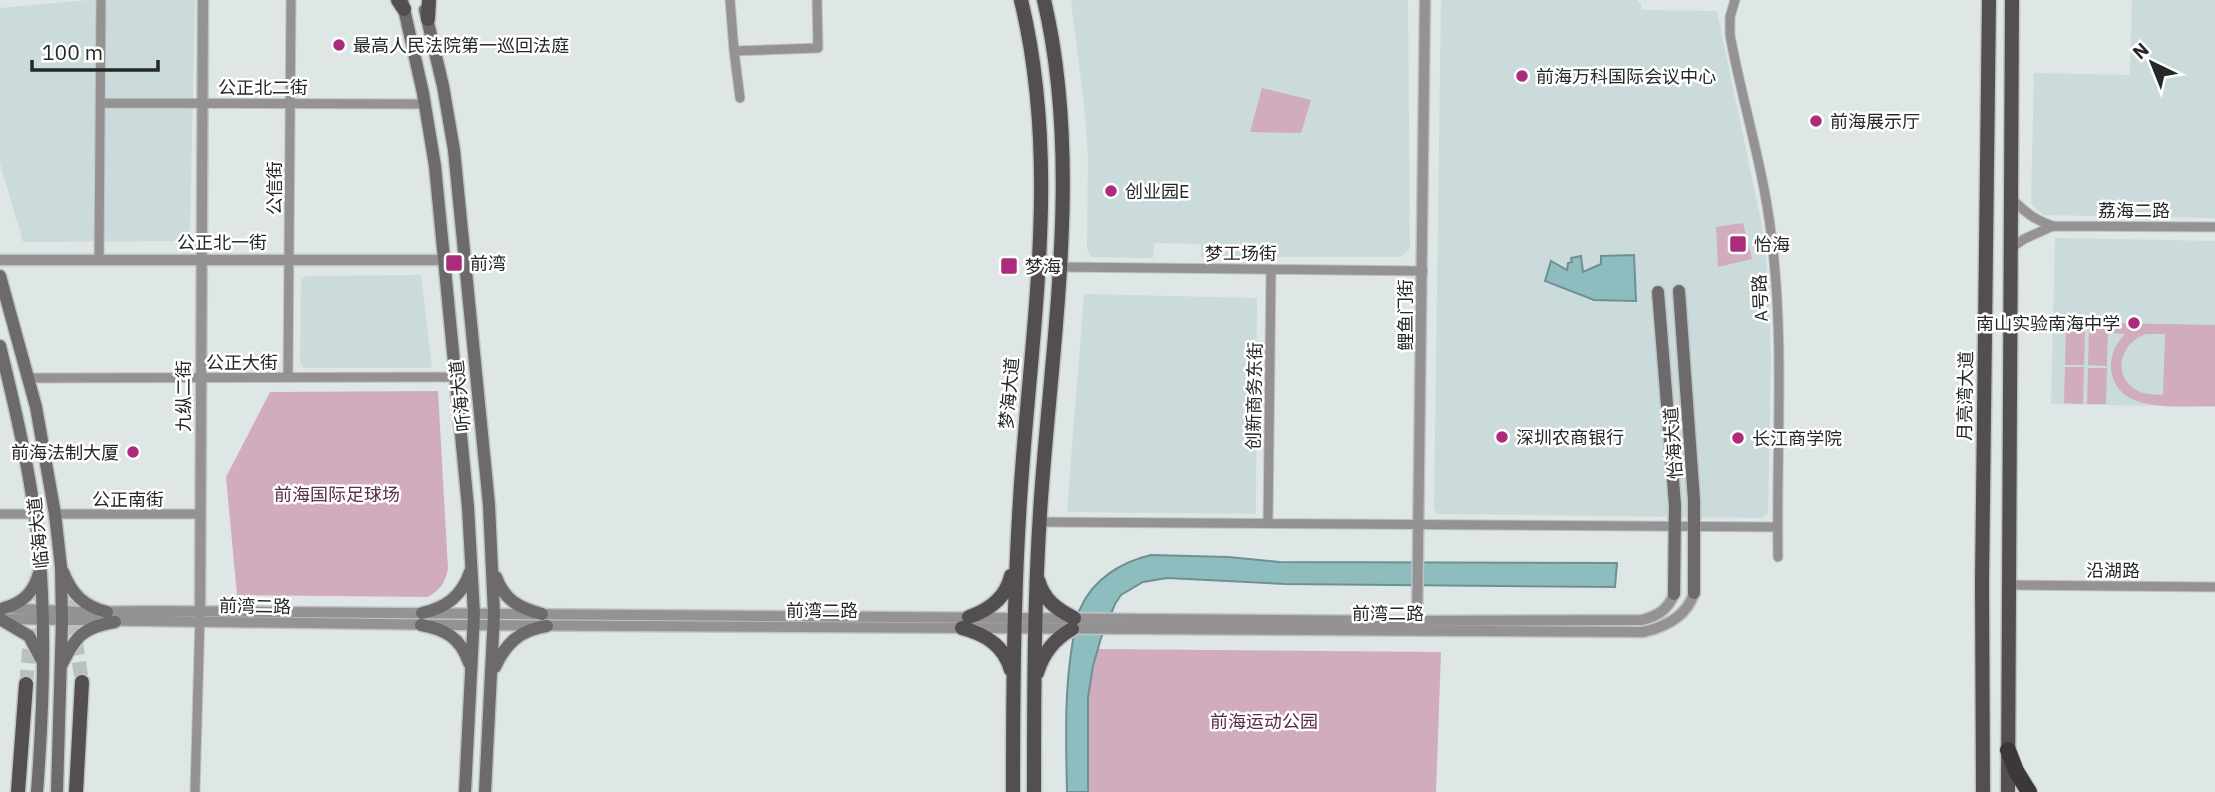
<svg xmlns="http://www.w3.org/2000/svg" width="2215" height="792" font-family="'IBM Plex Sans','Noto Sans SC',sans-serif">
	<rect width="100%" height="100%" fill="#dfe6e6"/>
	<path fill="#cbdadb" d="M88 0H195L190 231 184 241 23 242 0 163V8Z
		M1073 0H1408L1410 248 1401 257H1201V244L1154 243 1153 258 1091 257 1087 248 1088 156 1084 104 1071 2Z
		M1441 0H1637L1641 4V10L1717 11 1762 226 1769 285 1771 361 1768 514 1762 518 1438 514 1434 509Z
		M2132 0H2215V218L2043 215 2031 203 2034 73 2130 75Z
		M2055 238 2215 241V407L2051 404Z
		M421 275 432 368H304L300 363 301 280 306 276Z
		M1084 294 1257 298 1256 514 1067 512Z"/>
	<path fill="#d1acbe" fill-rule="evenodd" d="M1262 88 1311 100 1301 133 1250 132Z
		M1743 223 1752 259 1718 267 1716 227Z
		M2113 323 2215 325V406C2182 405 2116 416 2111 369 2110 355 2116 343 2125 334L2113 333ZM2146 334H2165L2163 395C2154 394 2144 395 2136 390 2111 375 2121 342 2146 334Z
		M2066 328 2085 329 2084 365H2065Z
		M2089 329H2108L2107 366 2088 365Z
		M2065 367H2084L2083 404 2064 403Z
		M2088 368H2107L2106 404H2087Z
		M438 391 448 569C445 583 440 590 428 597L237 595 226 477 270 392Z
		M1097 649 1441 652 1436 792H1088V697Z"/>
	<path fill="#8ebdbf" stroke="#6f9092" stroke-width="2" d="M1634 255 1636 301 1594 300 1545 281 1551 261 1567 270 1568 263 1572 262 1571 258 1581 256 1583 272 1601 264V256Z
		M1151 555 1228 557 1279 562 1617 563 1615 587 1285 584 1167 578 1143 582 1121 595 1115 604 1101 638 1093 666 1088 697V792H1067C1066 741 1064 691 1073 640 1075 630 1075 618 1080 609 1093 579 1121 562 1151 555Z"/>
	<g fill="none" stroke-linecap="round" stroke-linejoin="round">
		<path stroke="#bac0c0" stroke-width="14" stroke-dasharray="14 7" stroke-linecap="butt" d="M66 579 82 682
			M26 684 36 577"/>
		<defs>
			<path id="minor" d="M730 0 734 51 818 48 817 0
				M1735 0 1730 17V35C1742 101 1763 166 1771 233 1785 340 1776 449 1778 557
				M734 51 740 98
				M101 103 425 104
				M2053 226 2215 227
				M2011 248 2024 239 2053 226C2034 220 2025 212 2011 198
				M99 260 101 0
				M1058 267 1423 271
				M288 377 291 0
				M29 378 456 377
				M0 514H34
				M55 514H200
				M1039 522 1777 527
				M1268 523 1271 269
				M2010 585 2215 587
				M195 792 200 615"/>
			<path id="tertiary" d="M0 260H444
				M3 608 83 612 147 611 1400 621 1642 620C1657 616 1668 610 1674 594
				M200 611 203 0
				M0 619 455 625 1643 632C1665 627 1687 616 1694 593
				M1417 627 1425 0"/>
			<path id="secondary" d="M402 0 423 93 435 166 468 507 474 614 465 792
				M425 10 443 86 454 150 489 505 494 614 485 792
				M0 276 36 407 55 514 61 567 62 621 57 792
				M1679 291 1694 500V593
				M1658 292 1675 505 1674 594
				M0 346C20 427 39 510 42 594 45 659 42 727 37 792
				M63 572C72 594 83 606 107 612
				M496 577C504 600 519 608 542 614
				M4 608C23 603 34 592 39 573
				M422 613C446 608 462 596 470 572
				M0 619 29 636 41 659
				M421 625C445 629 461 638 469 663
				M62 664C76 636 83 627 115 622
				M495 667C506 643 520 630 547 626"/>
			<path id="primary" d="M398 0 404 9
				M428 19 429 0
				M1038 580C1044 600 1056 609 1074 618
				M969 617C989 610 1006 598 1011 576
				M962 628C985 634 1004 645 1011 670
				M1037 673C1043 653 1054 639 1072 629
				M18 792 26 684
				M76 792 82 682
				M1013 792C1013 680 1014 570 1023 458 1035 304 1058 153 1021 0
				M1034 792C1034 689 1034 587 1042 485 1054 326 1081 157 1044 0
				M1983 792 1982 582 1989 0
				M2008 792 2012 0"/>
			<path id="motorway" d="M2008 750 2016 771 2029 792"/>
		</defs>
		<use href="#minor" stroke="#bec4c4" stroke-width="11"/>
		<use href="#tertiary" stroke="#bec4c4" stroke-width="13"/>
		<use href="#secondary" stroke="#bec4c4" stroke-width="15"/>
		<use href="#primary" stroke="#bec4c4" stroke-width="17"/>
		<use href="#motorway" stroke="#bec4c4" stroke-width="18"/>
		<use href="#minor" stroke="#949293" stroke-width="9"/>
		<use href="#tertiary" stroke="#949293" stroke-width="10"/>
		<use href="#secondary" stroke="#6d6a6c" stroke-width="12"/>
		<use href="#primary" stroke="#534f50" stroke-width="14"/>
		<use href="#motorway" stroke="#3c383a" stroke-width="16"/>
	</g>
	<g fill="#ac2c7b" stroke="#fff" stroke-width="2.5">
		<circle cx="339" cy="45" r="7"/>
		<circle cx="1522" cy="76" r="7"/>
		<circle cx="1816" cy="121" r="7"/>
		<circle cx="1111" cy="191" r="7"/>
		<rect x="1729" y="235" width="18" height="18" rx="3.5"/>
		<rect x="445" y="254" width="18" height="18" rx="3.5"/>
		<rect x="1000" y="257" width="18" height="18" rx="3.5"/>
		<circle cx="2134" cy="323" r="7"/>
		<circle cx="1502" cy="437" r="7"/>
		<circle cx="1738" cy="438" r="7"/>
		<circle cx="133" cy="452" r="7"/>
	</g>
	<g text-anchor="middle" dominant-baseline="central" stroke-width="5" stroke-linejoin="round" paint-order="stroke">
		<g font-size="18" fill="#262828" stroke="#fff" text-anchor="start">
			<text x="353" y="45">最高人民法院第一巡回法庭</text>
			<text x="1536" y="76">前海万科国际会议中心</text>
			<text x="1830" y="121">前海展示厅</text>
			<text x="1125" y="191">创业园E</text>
			<text x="1754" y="244">怡海</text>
			<text x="470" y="263">前湾</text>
			<text x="1025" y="266">梦海</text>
			<text x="2120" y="323" text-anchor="end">南山实验南海中学</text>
			<text x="1516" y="437">深圳农商银行</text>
			<text x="1752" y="438">长江商学院</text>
			<text x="119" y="452" text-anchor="end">前海法制大厦</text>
		</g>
		<g font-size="18" fill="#262828" stroke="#fff">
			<text x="263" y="87">公正北二街</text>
			<text transform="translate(274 188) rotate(-90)">公信街</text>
			<text x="2134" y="210">荔海二路</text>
			<text x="222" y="242">公正北一街</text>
			<text x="1241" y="253">梦工场街</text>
			<text transform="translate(1760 298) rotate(-93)">A号路</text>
			<text transform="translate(1405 315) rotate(-90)">鲤鱼门街</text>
			<text x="242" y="362">公正大街</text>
			<text transform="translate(1009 393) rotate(-85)">梦海大道</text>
			<text transform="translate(183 396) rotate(-90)">九纵二街</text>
			<text transform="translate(460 396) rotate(-96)">听海大道</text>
			<text transform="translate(1254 396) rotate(-89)">创新商务东街</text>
			<text transform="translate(1965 396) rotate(-89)">月亮湾大道</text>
			<text transform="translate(1673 443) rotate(-94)">怡海大道</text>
			<text x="128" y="499">公正南街</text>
			<text transform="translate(38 533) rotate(-96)">临海大道</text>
			<text x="2113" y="570">沿湖路</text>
			<text transform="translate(255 606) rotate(1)">前湾二路</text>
			<text x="822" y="610">前湾二路</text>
			<text x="1388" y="613">前湾二路</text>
		</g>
		<g font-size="18" fill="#5d2c47" stroke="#fff">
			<text x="337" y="494">前海国际足球场</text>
			<text x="1264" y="721">前海运动公园</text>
		</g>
	</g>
	<g transform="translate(2152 63) rotate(317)" stroke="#ffffff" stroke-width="5" paint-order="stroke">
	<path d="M0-5L12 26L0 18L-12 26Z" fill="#262828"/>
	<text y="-10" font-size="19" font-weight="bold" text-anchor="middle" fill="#262828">N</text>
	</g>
	<path d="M32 60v10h126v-10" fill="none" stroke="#262828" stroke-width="3.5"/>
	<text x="42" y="60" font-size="21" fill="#262828" stroke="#ffffff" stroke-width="5" paint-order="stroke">100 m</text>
</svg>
